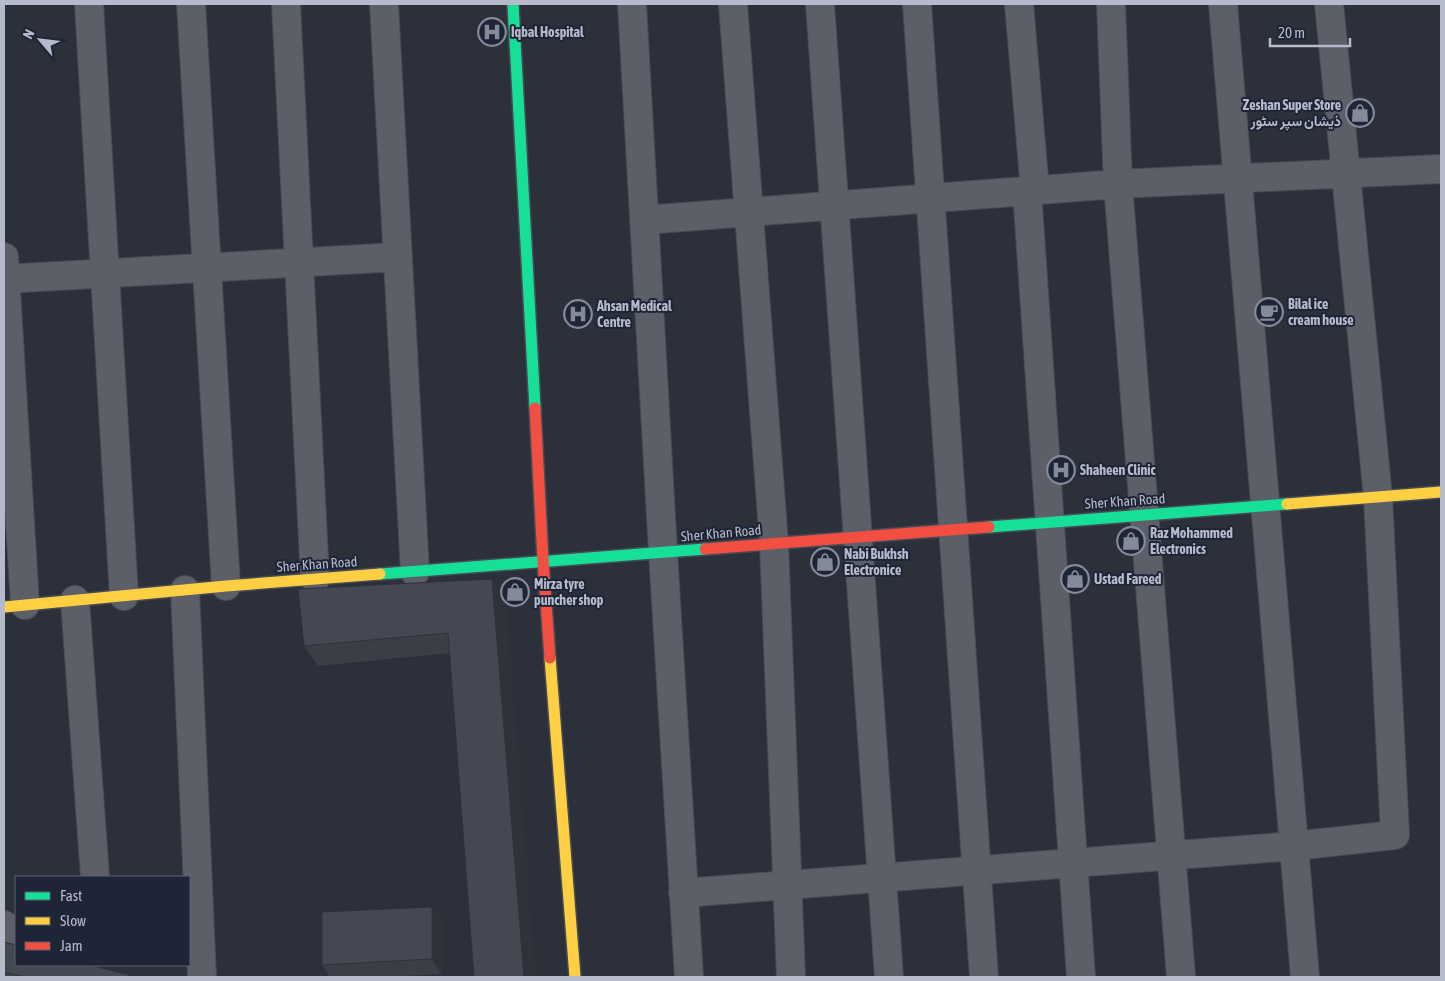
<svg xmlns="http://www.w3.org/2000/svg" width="1445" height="981" font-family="'Asap Condensed',Vazirmatn,sans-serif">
	<rect width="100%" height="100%" fill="#2b303b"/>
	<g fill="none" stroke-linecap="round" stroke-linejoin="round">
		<defs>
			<path id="street" d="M89 4 124 596
				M191 4 226 586
				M286 4 315 579
				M384 4 415 572
				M632 4 663 552 689 977
				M733 4 774 543 791 977
				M820 4 889 977
				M917 4 984 977
				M1019 4 1035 190
				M1111 4 1118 184 1181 977
				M1223 4 1305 977
				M1027 191 1081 977
				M644 220 1118 184 1441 169
				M4 257 25 605
				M4 279 398 257
				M185 590 202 977
				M75 600 95 877
				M683 893 1294 846 1395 835 1378 497 1329 4
				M4 925 6 950"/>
			<path id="fast" d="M513 4 535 408
				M989 527 1287 504
				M380 574 705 549"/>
			<path id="slow" d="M1287 504 1441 492
				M4 607 226 586 380 574
				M550 658 575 977"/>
			<path id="jam" d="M535 408 543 561 550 658
				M705 549 989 527"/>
		</defs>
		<use href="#street" stroke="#474b54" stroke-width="30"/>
		<use href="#fast" stroke="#474b54" stroke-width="14"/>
		<use href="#slow" stroke="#474b54" stroke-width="14"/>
		<use href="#jam" stroke="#474b54" stroke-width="14"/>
		<use href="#street" stroke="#5c5f68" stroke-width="28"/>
		<use href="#fast" stroke="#16e098" stroke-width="11"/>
		<use href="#slow" stroke="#ffcf43" stroke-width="11"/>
		<use href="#jam" stroke="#f24e42" stroke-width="11"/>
	</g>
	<path fill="#3a3e47" d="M506 598 450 653 318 666 304 646Z
		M443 922 442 974 385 977H330L322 965Z
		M4 942 136 977H4Z"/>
	<path fill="#303239" d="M492 579 506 598 536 977H524Z
		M432 907 443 922 442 974 432 959Z"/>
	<path fill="#444852" stroke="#303239" d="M492 579 524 977H474L448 633 304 646 298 589Z
		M432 907V959L322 965V912Z
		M4 942 16 945V965H90L136 977H25L4 972Z"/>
	<defs>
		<symbol id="hospital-ring" viewBox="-11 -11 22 22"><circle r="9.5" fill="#1e2536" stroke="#858a99" stroke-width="1.5"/><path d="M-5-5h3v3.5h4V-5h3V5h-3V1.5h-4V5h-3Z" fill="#858a99"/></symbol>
		<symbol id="shop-ring" viewBox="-11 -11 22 22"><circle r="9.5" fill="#1e2536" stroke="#858a99" stroke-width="1.5"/><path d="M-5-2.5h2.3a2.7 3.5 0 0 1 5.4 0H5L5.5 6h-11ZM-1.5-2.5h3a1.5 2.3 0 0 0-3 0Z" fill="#858a99"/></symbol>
		<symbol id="cafe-ring" viewBox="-11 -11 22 22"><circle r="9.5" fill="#1e2536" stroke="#858a99" stroke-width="1.5"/><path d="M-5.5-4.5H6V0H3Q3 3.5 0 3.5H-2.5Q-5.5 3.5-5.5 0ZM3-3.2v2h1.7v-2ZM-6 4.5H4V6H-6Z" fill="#858a99"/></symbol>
	</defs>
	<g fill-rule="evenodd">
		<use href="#hospital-ring" x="476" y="16" width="32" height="32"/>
		<use href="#shop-ring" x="1344" y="97" width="32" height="32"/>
		<use href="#cafe-ring" x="1253" y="296" width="32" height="32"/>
		<use href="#hospital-ring" x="562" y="298" width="32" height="32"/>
		<use href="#hospital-ring" x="1045" y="454" width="32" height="32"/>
		<use href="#shop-ring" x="1115" y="525" width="32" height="32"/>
		<use href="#shop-ring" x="809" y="546" width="32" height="32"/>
		<use href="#shop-ring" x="1059" y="563" width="32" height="32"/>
		<use href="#shop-ring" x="499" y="576" width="32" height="32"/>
	</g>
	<g text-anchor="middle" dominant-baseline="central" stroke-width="4" stroke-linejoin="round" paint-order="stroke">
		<g font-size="14" font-weight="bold" fill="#b6bbcb" stroke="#1e2536" text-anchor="start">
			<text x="511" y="32">Iqbal Hospital</text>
			<text x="1341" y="105" text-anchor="end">Zeshan Super Store<tspan x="1341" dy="16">ذیشان سپر سٹور</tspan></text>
			<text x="1288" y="304">Bilal ice<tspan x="1288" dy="16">cream house</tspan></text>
			<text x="597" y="306">Ahsan Medical<tspan x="597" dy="16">Centre</tspan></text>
			<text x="1080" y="470">Shaheen Clinic</text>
			<text x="1150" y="533">Raz Mohammed<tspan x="1150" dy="16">Electronics</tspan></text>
			<text x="844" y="554">Nabi Bukhsh<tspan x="844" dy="16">Electronice</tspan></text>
			<text x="1094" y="579">Ustad Fareed</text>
			<text x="534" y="584">Mirza tyre<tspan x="534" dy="16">puncher shop</tspan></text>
		</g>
		<g font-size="14" fill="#b6bbcb" stroke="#1e2536">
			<text transform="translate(1125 501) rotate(-4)">Sher Khan Road</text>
			<text transform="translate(721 533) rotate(-5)">Sher Khan Road</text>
			<text transform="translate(317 564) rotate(-4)">Sher Khan Road</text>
		</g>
	</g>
	<rect width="1445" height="981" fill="none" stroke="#b6bbcb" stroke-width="10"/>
	<rect x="15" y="876" width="175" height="90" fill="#1e2536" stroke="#5b6172"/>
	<rect x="25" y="892" width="25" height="8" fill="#16e098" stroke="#5b6172"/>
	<text x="60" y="901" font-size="15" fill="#b6bbcb">Fast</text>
	<rect x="25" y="917" width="25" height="8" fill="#ffcf43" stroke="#5b6172"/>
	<text x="60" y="926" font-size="15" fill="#b6bbcb">Slow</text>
	<rect x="25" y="942" width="25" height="8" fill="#f24e42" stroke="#5b6172"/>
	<text x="60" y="951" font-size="15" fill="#b6bbcb">Jam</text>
	<g transform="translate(40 40) rotate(298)" stroke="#1e2536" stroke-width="4" paint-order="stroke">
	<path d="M0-4L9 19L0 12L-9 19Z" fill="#b6bbcb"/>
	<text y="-8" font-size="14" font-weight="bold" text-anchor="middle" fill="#b6bbcb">N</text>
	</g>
	<path d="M1270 38v8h80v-8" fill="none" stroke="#b6bbcb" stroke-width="2.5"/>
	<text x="1278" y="38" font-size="15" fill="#b6bbcb" stroke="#1e2536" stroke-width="4" paint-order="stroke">20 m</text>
</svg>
